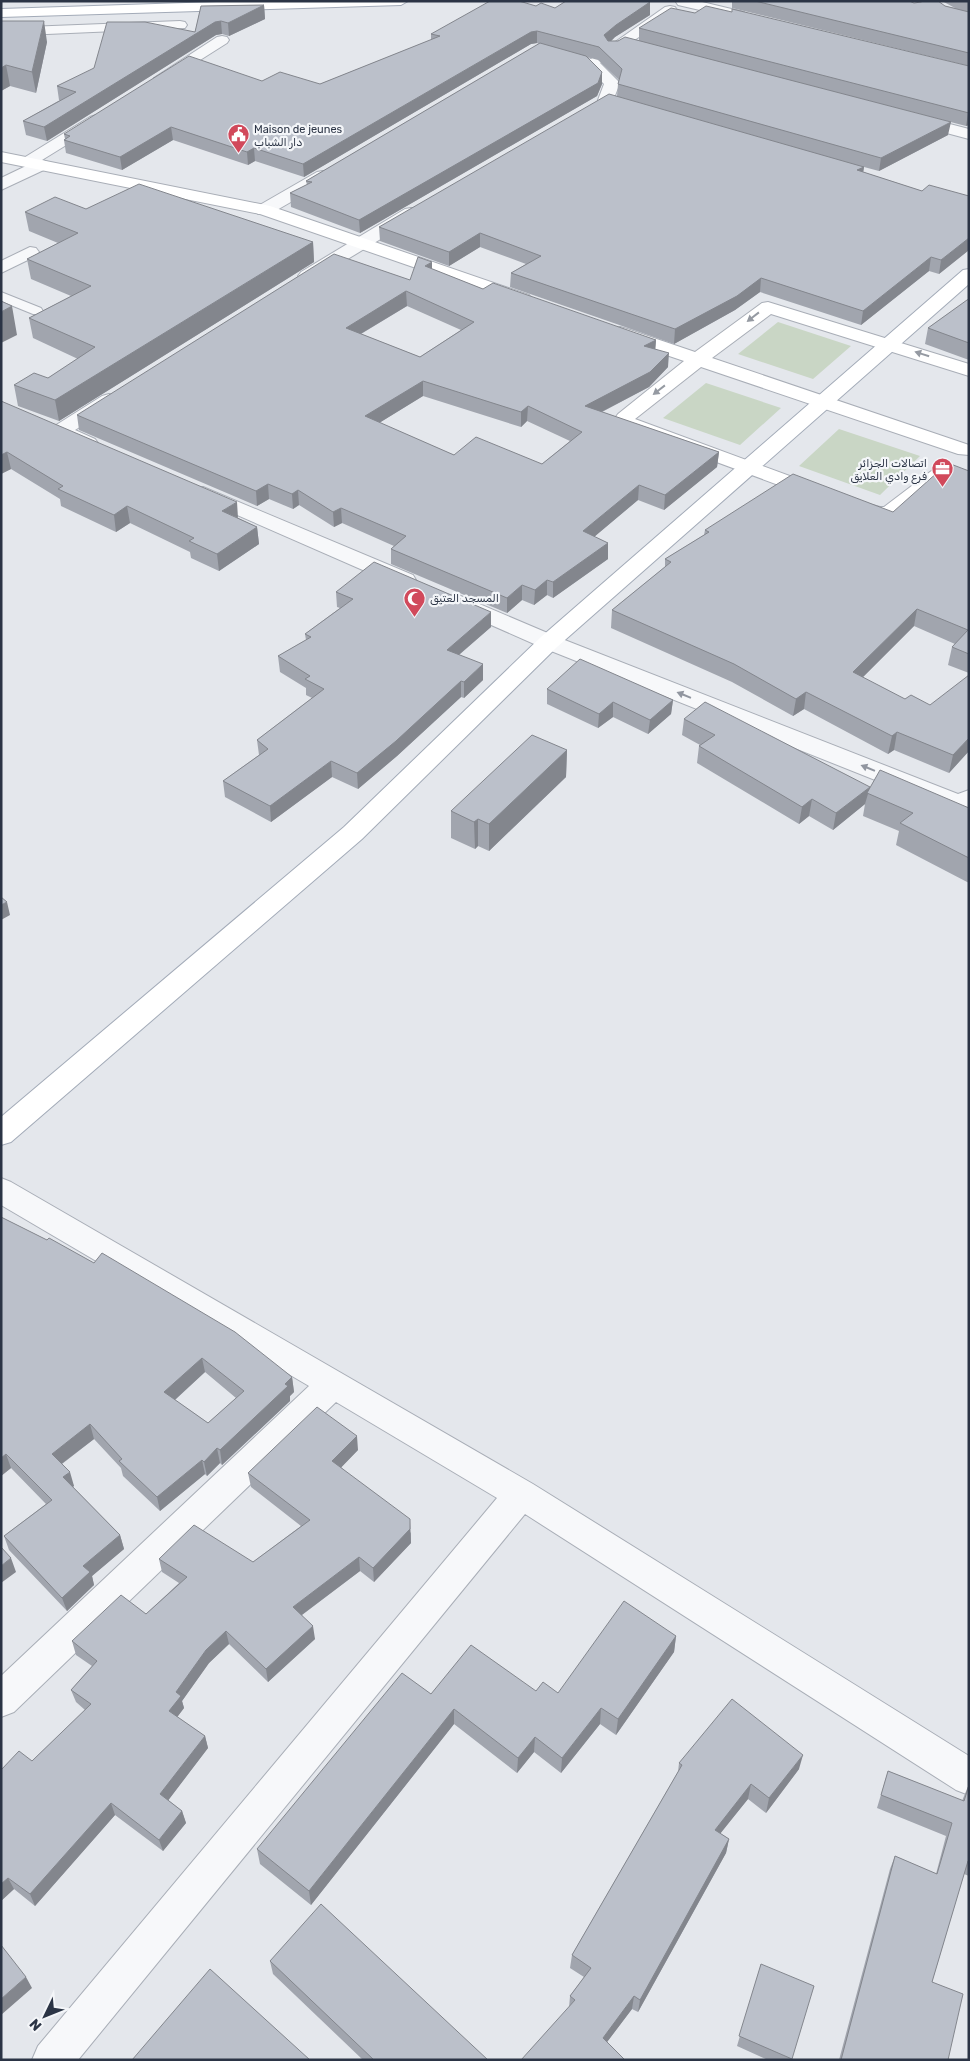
<svg xmlns="http://www.w3.org/2000/svg" width="970" height="2061" font-family="Rubik,'Noto Sans Arabic',sans-serif">
	<rect width="100%" height="100%" fill="#e4e7ec"/>
	<path fill="#c9d6c5" d="M778 322 851 346 813 379 738 354Z
		M706 383 781 408 740 445 663 418Z
		M839 429 920 456 880 495 799 466Z"/>
	<g fill="none" stroke-linecap="round" stroke-linejoin="round">
		<defs>
			<path id="lane" d="M1 292 41 308 43 311 41 314H33L1 301Z"/>
			<path id="street" d="M698 1 744 12 746 15 744 18 739 19 678 5 676 2Z
				M670 6 675 7 677 10 675 13 600 63 620 83 612 103H600L598 100 604 84 587 67 565 61 562 58 565 55 570 53 591 59 665 7Z
				M180 21 185 22 187 25 185 28 1 36V28Z
				M222 36 227 37 229 40 227 43 167 81H157L154 78 217 37Z
				M96 115 102 117 104 120 102 123 42 160 48 162 50 165 48 168 1 190V178L26 166 20 162 22 159 90 117Z
				M915 115 969 129V139L909 123 907 120 909 117Z
				M323 171 329 172 331 176 329 180 270 214H258L255 210 258 206 317 172Z
				M411 208 417 209 420 213 417 217 313 280 307 281 301 280 298 276 301 272 405 209Z
				M30 247 36 248 39 252 36 256 1 273V261Z
				M109 394 116 396 119 400 116 404 75 430 95 439 98 443 95 447C84 450 57 440 50 431L53 427 102 396Z
				M203 487 413 575 416 580 413 585 405 587 397 585 196 497 193 493 196 489Z
				M456 594 557 637 958 794 969 790V811L962 813 953 811 541 647 448 606 445 601 448 596Z
				M1 1178 11 1182 533 1484 969 1756V1795L956 1790 525 1514 78 2060H32L38 2046 497 1498 336 1402 14 1712 1 1717V1676L309 1386 1 1205Z"/>
			<path id="secondary" d="M1 152 270 206 529 295 532 299 529 303 523 304 517 303 260 214 1 162Z
				M768 302 969 364V376L771 314 712 358 969 445V455L958 454 701 367 635 419 825 489 828 493 825 497 818 499 811 497 619 426 615 418 618 414 684 361 613 337 611 333 613 329 620 327 627 329 695 352 762 303Z
				M941 467 948 469 951 473 948 477 898 515 880 520 849 511 846 507 849 503 856 501 880 507H884L934 469Z"/>
			<path id="primary" d="M248 1H408L401 5 1 17V9Z
				M969 269V284L557 647 362 839 11 1142 1 1145V1117L344 827 541 637 963 270Z"/>
		</defs>
		<use href="#lane" stroke="#a9aeb7" stroke-width="2"/>
		<use href="#street" stroke="#a9aeb7" stroke-width="2"/>
		<use href="#secondary" stroke="#a9aeb7" stroke-width="2"/>
		<use href="#primary" stroke="#a3abb8" stroke-width="2"/>
		<use href="#lane" fill="#f7f8fa" fill-rule="evenodd"/>
		<use href="#street" fill="#f7f8fa" fill-rule="evenodd"/>
		<use href="#secondary" fill="#fff" fill-rule="evenodd"/>
		<use href="#primary" fill="#fff" fill-rule="evenodd"/>
	</g>
	<path fill="#a1a5ae" fill-rule="evenodd" d="M732 1H909L914 3 945 6 955 8 942 1H969V66L732 8Z
		M650 2V15L615 37 611 41 639 40V28L695 13 969 66V125L966 126 796 82 948 135 879 171 864 167 863 172 922 191 969 196V250L939 274 929 271 861 325 760 292 735 310 674 344 510 287 511 273 526 264 480 247 449 266 380 241 379 227 617 96 618 84 619 80 598 60 587 57 602 84 597 96 360 233 291 207 290 193 307 185 306 181 539 44 537 43 531 44 304 177 255 161 248 165 173 140 122 170 66 153 64 140 65 139 64 134 262 81 320 84 431 40V34L536 6 555 8Z
		M264 5 265 19 229 36 222 34 216 35 47 141 26 135 23 121 60 100H59L57 86 195 32 201 6Z
		M1 21 47 42 36 93 10 86 1 91Z
		M86 209 313 242 314 262 59 421 18 406 14 385 48 378 78 359 33 338 29 318 71 296 31 279 27 259 58 243 29 231 25 212Z
		M432 269 483 289 656 340 655 349 668 367 649 387 602 412 719 452 717 467 664 510 638 500 594 537 608 543V559L553 598 547 595 534 605 522 600 507 613 391 564V549L394 546 342 523 334 527 299 505 293 509 269 499 257 506 79 430 77 415 410 280ZM407 306 461 330 420 357 361 334ZM423 396 521 427 527 421 570 441 542 464 454 455 379 423Z
		M969 299V360L925 344 928 328Z
		M1 401 238 518 257 527 259 544 219 571 191 558 190 552 130 523 116 532 61 506 60 499 11 469 1 474Z
		M969 471V673L948 665 952 647 955 644 914 626 863 677 969 751 949 773 894 750 888 754 804 709 793 716 732 682 611 628 612 610 665 567V559L704 535 705 530 893 512Z
		M336 592 491 627 459 655 483 680 464 698 461 697 397 756 358 789 332 777 271 822 225 797 223 781 259 755 257 740 312 698 306 695V688L280 672 278 656 306 640 305 634 340 608 337 607Z
		M547 689 673 700 671 714 648 734 613 717 598 728 547 704Z
		M684 719 869 791 969 808V883L896 845 899 831 863 816 865 804 833 830 809 816 799 824 697 763 699 746 700 745 682 735Z
		M567 750 566 777 489 851 478 846 475 849 451 838V811Z
		M1 1217 292 1377 294 1392 290 1396V1401L222 1465 220 1463 207 1476 205 1474 160 1511 123 1476 121 1468 94 1439 62 1464 74 1486 73 1487 120 1535 124 1549 92 1576 94 1585 67 1611 9 1550 4 1536 46 1504 11 1468 1 1476ZM205 1372 236 1398 208 1423 175 1400Z
		M358 1450 341 1467 411 1533V1543L374 1582 360 1571 302 1615 315 1639 268 1682 229 1644 209 1663 182 1701 184 1708 177 1717 205 1736 208 1748 168 1800 182 1811 186 1823 163 1851 115 1815 35 1906 14 1889 1 1901V1770L32 1761 85 1710 76 1702 71 1690 92 1666 76 1655 72 1641 146 1614 179 1583 162 1572 159 1559 253 1562 301 1526 251 1487 248 1473Z
		M676 1636 674 1652 616 1735 600 1724 561 1773 534 1752 517 1773 454 1724 311 1905 260 1864 257 1849 431 1694 536 1691 558 1693Z
		M679 1763 799 1769 766 1813 748 1799 720 1833 729 1839 726 1853 638 2012 632 2009 607 2042 569 2008 570 1996 584 1977 570 1968 572 1955 678 1772Z
		M888 1771 962 1801 969 1784V1876L964 1874 932 1982 948 2060H839L890 1869 895 1856 936 1874 946 1836 877 1808Z
		M270 1961 488 2060H363L273 1974Z
		M761 1964 792 2060H768L737 2046Z"/>
	<path fill="#83868d" d="M650 2V15L615 37 604 48V35L616 25Z
		M264 5 265 19 229 36 228 23Z
		M44 21 47 42 36 93 32 72Z
		M221 21 222 34 216 35 47 141 44 127 215 22Z
		M537 31V43L531 44 304 177 303 164 531 32Z
		M6 65 10 86 1 91V68Z
		M602 72V84L597 96 360 233 359 220Z
		M969 113V125L966 126 968 114Z
		M951 122 948 135 879 171 881 158Z
		M171 127 173 140 122 170 120 157Z
		M254 148 255 161 248 165 247 152Z
		M864 167 862 180 857 170Z
		M480 233V247L449 266V252Z
		M969 238V250L939 274 941 260Z
		M313 242 314 262 59 421 55 400Z
		M931 257 929 271 861 325 863 311Z
		M432 262V276L425 266Z
		M761 278 760 292 735 310 674 344 675 329Z
		M406 291 407 306 347 342 346 328Z
		M12 306 17 335 1 343V312Z
		M656 340 655 354 644 346Z
		M669 353 668 367 649 387 584 421 585 406Z
		M423 381V396L366 431 365 416Z
		M528 406 527 421 521 427V412Z
		M7 452 11 469 1 474V455Z
		M719 452 717 467 664 510 665 495Z
		M268 484 269 499 257 506 256 491Z
		M639 485 638 500 582 547 583 531Z
		M298 490 299 505 293 509 292 494Z
		M237 502 238 518 222 511Z
		M127 506 130 523 116 532 114 515Z
		M341 508 342 523 334 527 333 512Z
		M257 527 259 544 219 571 217 554Z
		M608 543V559L553 598V582Z
		M547 580V595L534 605 535 590Z
		M522 585V600L507 613V598Z
		M917 609 914 626 850 690 853 672Z
		M491 612V627L447 665V650Z
		M483 664V680L464 698V682Z
		M461 681V697L397 756 358 789 357 773Z
		M806 692 804 709 793 716 796 699Z
		M673 700 671 714 648 734 650 720Z
		M613 702V717L598 728 599 714Z
		M897 732 894 750 888 754 892 736Z
		M969 738V751L949 773 953 755Z
		M567 750 566 777 489 851V824Z
		M331 761 332 777 271 822 270 806Z
		M870 787 865 804 833 830 836 813Z
		M812 799 809 816 799 824 802 807Z
		M478 819V846L475 849 474 822Z
		M7 902 10 915 1 920V905Z
		M202 1358 205 1372 167 1407 164 1392Z
		M292 1377 294 1392 290 1396V1401L222 1465 220 1450 285 1384Z
		M90 1424 94 1439 56 1468 52 1454Z
		M357 1436 358 1450 334 1475 332 1461Z
		M217 1448 220 1463 207 1476 204 1462Z
		M6 1454 11 1468 1 1476V1458Z
		M202 1460 205 1474 160 1511 157 1497Z
		M70 1472 74 1486 67 1491 63 1477Z
		M410 1519 411 1543 374 1582 373 1568Z
		M120 1535 124 1549 92 1576 94 1585 67 1611 62 1598 83 1566Z
		M359 1557 360 1571 295 1620 293 1607Z
		M11 1558 16 1572 1 1583V1566Z
		M313 1626 315 1639 268 1682 266 1669Z
		M226 1631 229 1644 209 1663 182 1701 184 1708 172 1724 169 1711 176 1692 206 1650Z
		M676 1636 674 1652 616 1735 618 1719Z
		M601 1708 600 1724 561 1773 562 1758Z
		M454 1709V1724L311 1905 309 1891Z
		M205 1736 208 1748 164 1806 160 1794Z
		M535 1737 534 1752 517 1773 518 1758Z
		M803 1755 799 1769 766 1813 769 1798Z
		M751 1784 748 1799 712 1844 715 1830Z
		M111 1803 115 1815 35 1906 30 1894Z
		M182 1811 186 1823 163 1851 159 1840Z
		M729 1839 726 1853 638 2012 640 2000Z
		M8 1878 14 1889 1 1901V1884Z
		M26 1977 32 1988 1 2015V1999Z
		M634 1996 632 2009 601 2050 603 2038Z"/>
	<path fill="#bbc0ca" stroke="#83868d" fill-rule="evenodd" d="M490 1H519L536 6 541 3 555 8 566 1H645L650 2 616 25 604 35 608 41H618L625 37 951 122 881 158 618 84 622 69 599 47 537 31 531 32 303 164 254 148 247 152 171 127 120 157 64 140 70 136 64 134 189 56 262 81 280 72 320 84 440 36 431 34Z
		M755 1H909L914 3 921 2 923 1H938L945 6 969 12V53Z
		M264 5 228 23 221 21 215 22 44 127 23 121 76 92 57 86 94 68 107 22H145L195 32 201 6Z
		M706 6 732 12V9L969 66V113L639 28 671 8 695 13Z
		M1 21H44L32 72 6 65 1 68Z
		M540 43 586 56 602 72 598 83 359 220 290 193 312 182 306 181Z
		M609 94 864 167 857 170 922 191 929 185 969 196V238L941 260 931 257 863 311 761 278 737 296 675 329 511 273 541 256 480 233 449 252 379 227Z
		M139 184 313 242 55 400 14 385 34 373 48 378 95 347 29 318 91 286 27 259 78 233 25 212 55 197 86 209Z
		M334 254 410 280 418 257 432 262 425 266 483 289 493 283 656 340 644 346 669 353 650 372 585 406 719 452 665 495 639 485 583 531 608 543 553 582 547 580 535 590 522 585 507 598 391 549 406 536 341 508 333 512 298 490 292 494 268 484 256 491 77 415ZM406 291 474 322 420 357 346 328ZM423 381 521 412 528 406 582 432 542 464 476 437 454 455 365 416Z
		M969 299V343L928 328 967 300Z
		M1 301 12 306 1 312Z
		M1 401 237 502 222 511 257 527 217 554 189 541 194 538 127 506 114 515 58 489 63 486 7 452 1 455Z
		M948 463 969 471V654L952 647 968 630 917 609 853 672 905 699 911 695 930 705 969 675V738L953 755 897 732 892 736 806 692 796 699 734 664 612 610 671 562 665 559 709 532 705 530 793 474 893 512Z
		M374 562 491 612 447 650 483 664 464 682 461 681 396 741 357 773 331 761 270 806 223 781 268 749 257 740 324 689 305 679 310 676 278 656 311 637 305 634 353 599 336 592Z
		M580 659 673 700 650 720 613 702 599 714 547 689Z
		M705 702 870 787 836 813 812 799 802 807 699 746 715 735 684 719Z
		M532 735 567 750 489 824 478 819 474 822 451 811Z
		M880 770 969 808V858L900 823 913 813 867 793Z
		M1 897 7 902 1 905Z
		M1 1217 47 1240 49 1238 94 1263 102 1253 235 1332 292 1377 285 1384 288 1386 220 1450 217 1448 204 1462 202 1460 157 1497 119 1461 122 1459 90 1424 52 1454 70 1472 63 1477 120 1535 83 1566 90 1572 62 1598 4 1536 52 1500 6 1454 1 1458ZM202 1358 244 1391 208 1423 164 1392Z
		M317 1407 357 1436 332 1461 410 1519V1529L373 1568 359 1557 293 1607 313 1626 266 1669 226 1631 206 1650 176 1692 181 1696 169 1711 205 1736 160 1794 182 1811 159 1840 111 1803 30 1894 8 1878 1 1884V1770L19 1751 32 1761 91 1704 71 1690 97 1661 72 1641 121 1595 146 1614 187 1577 159 1559 194 1525 253 1562 310 1520 248 1473Z
		M1 1547 11 1558 1 1566Z
		M624 1601 676 1636 618 1719 601 1708 562 1758 535 1737 518 1758 454 1709 309 1891 257 1849 402 1673 431 1694 471 1645 536 1691 543 1682 558 1693Z
		M732 1699 803 1755 769 1798 751 1784 715 1830 729 1839 640 2000 634 1996 603 2038 624 2059 623 2060H521L575 2000 570 1996 591 1968 572 1955 682 1765 679 1763Z
		M888 1771 964 1801 969 1785V1861H968L932 1982 963 1994 948 2060H841L895 1856 937 1874 952 1823 881 1795Z
		M321 1904 488 2060H374L270 1961Z
		M1 1945 26 1977 1 1999Z
		M761 1964 814 1986 792 2059 739 2036Z
		M210 1969 310 2060H132Z"/>
	<defs><path id="oneway-solid" d="M-6-.8H1V-3.2L6.5 0L1 3.2V.8H-6Z" transform="scale(1.25)"/></defs>
	<g fill="#959aa2">
		<use href="#oneway-solid" transform="translate(753 317) rotate(142)"/>
		<use href="#oneway-solid" transform="translate(922 354) rotate(-162)"/>
		<use href="#oneway-solid" transform="translate(659 390) rotate(142)"/>
	</g>
	<g fill="#9196a0">
		<use href="#oneway-solid" transform="translate(684 695) rotate(-158)"/>
		<use href="#oneway-solid" transform="translate(868 768) rotate(-158)"/>
	</g>
	<defs>
		<symbol id="civic-pin" viewBox="-11 -11 22 30"><path d="M0 17L-7.5 6A9.5 9.5 0 1 1 7.5 6Z" fill="#d1495b" stroke="#f4f6f9"/><path d="M-.6-6.5H3V-4.5H.6V-3L4-1V1h2V6H-6V1h2V-1L-.6-3ZM-1.2 2.5V6h2.4V2.5Z" fill="#fff"/></symbol>
		<symbol id="office-pin" viewBox="-11 -11 22 30"><path d="M0 17L-7.5 6A9.5 9.5 0 1 1 7.5 6Z" fill="#d1495b" stroke="#f4f6f9"/><path d="M-6-3h4V-5.5h4V-3h4V5H-6ZM-1-4.5V-3h2v-1.5ZM-6 0V1H6V0Z" fill="#fff"/></symbol>
		<symbol id="mosque-pin" viewBox="-11 -11 22 30"><path d="M0 17L-7.5 6A9.5 9.5 0 1 1 7.5 6Z" fill="#d1495b" stroke="#f4f6f9"/><path d="M3.5-4.9A6 6 0 1 0 3.5 4.9A5 5 0 1 1 3.5-4.9Z" fill="#fff"/></symbol>
	</defs>
	<g fill-rule="evenodd">
		<use href="#civic-pin" x="226" y="122" width="25" height="34"/>
		<use href="#office-pin" x="930" y="456" width="25" height="34"/>
		<use href="#mosque-pin" x="402" y="586" width="25" height="34"/>
	</g>
	<g text-anchor="middle" dominant-baseline="central" stroke-width="4.5" stroke-linejoin="round" paint-order="stroke">
		<g font-size="11" fill="#2b3445" stroke="#f4f6f9" text-anchor="start">
			<text x="254" y="129">Maison de jeunes<tspan x="254" dy="13">دار الشباب</tspan></text>
			<text x="927" y="463" text-anchor="end">اتصالات الجزائر<tspan x="927" dy="13">فرع وادي العلايق</tspan></text>
			<text x="430" y="598">المسجد العتيق</text>
		</g>
	</g>
	<rect width="970" height="2061" fill="none" stroke="#2b3445" stroke-width="5"/>
	<g transform="translate(45 2016) rotate(227)" stroke="#f4f6f9" stroke-width="4" paint-order="stroke">
	<path d="M0-4L9 19L0 12L-9 19Z" fill="#2b3445"/>
	<text y="-8" font-size="14" font-weight="bold" text-anchor="middle" fill="#2b3445">N</text>
	</g>
</svg>
